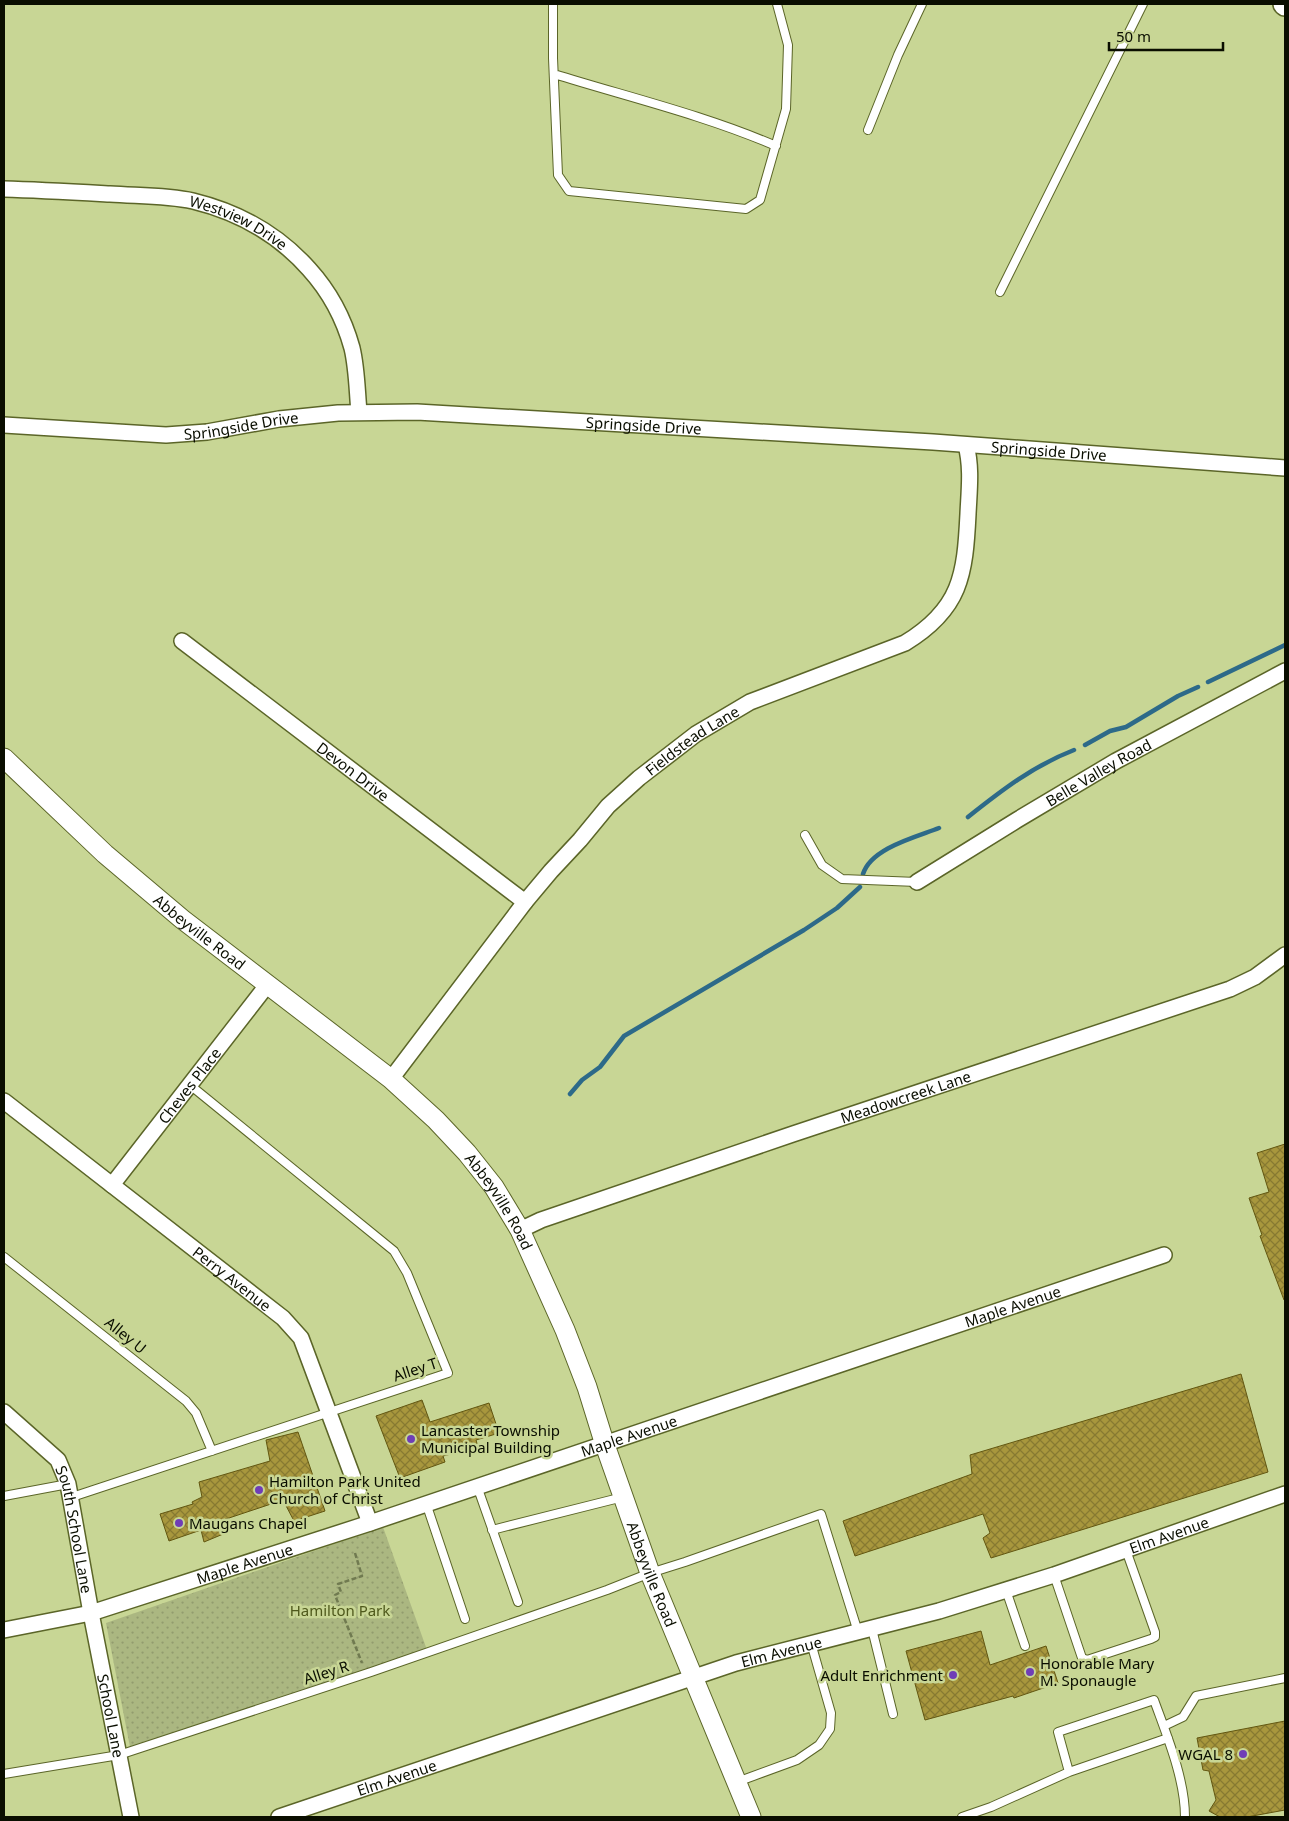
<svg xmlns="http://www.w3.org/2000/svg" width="1289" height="1821" font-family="'Noto Sans',sans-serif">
	<defs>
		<pattern id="park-dots" width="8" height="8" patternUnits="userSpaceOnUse" patternTransform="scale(1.25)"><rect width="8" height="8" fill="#abb781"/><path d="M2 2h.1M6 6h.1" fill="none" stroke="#929c6e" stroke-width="1.8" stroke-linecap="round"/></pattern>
		<pattern id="building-cross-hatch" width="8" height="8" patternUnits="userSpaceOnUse" patternTransform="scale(1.25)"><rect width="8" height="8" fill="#a8973d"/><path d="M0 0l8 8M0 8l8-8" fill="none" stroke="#877a31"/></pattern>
	</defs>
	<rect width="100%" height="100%" fill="#c8d695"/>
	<path fill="url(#park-dots)" d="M383 1527 427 1650 130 1747 106 1623Z"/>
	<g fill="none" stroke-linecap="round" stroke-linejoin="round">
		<path stroke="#2d6a89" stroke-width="4.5" d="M1208 682 1285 645
			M1085 745 1110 731 1126 727 1178 696 1198 687
			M968 817C1002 790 1033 766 1074 750
			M863 874C871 848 916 837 939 828
			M570 1094 582 1080 600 1067 624 1036 804 930 837 908 860 887"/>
	</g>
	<path fill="url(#building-cross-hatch)" stroke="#625610" d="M1285 1144V1300H1284L1260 1236 1262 1235 1249 1198 1269 1192 1257 1153Z
		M1241 1374 1268 1472 991 1558 983 1538 990 1533 983 1514 855 1556 843 1521 972 1474 970 1455Z
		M422 1400 430 1422 489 1403 499 1433 476 1440 478 1447 443 1456 445 1462 400 1478 376 1416Z
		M298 1432 325 1511 294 1521 283 1500 223 1520 228 1532 204 1542 201 1530 169 1541 160 1514 193 1504 192 1502 202 1497 199 1482 270 1461 266 1440Z
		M981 1631 990 1665 1046 1646 1058 1683 1014 1698 1013 1696 925 1720 906 1651Z
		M1285 1721V1810L1247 1817H1220L1209 1811 1216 1800 1209 1771 1203 1770 1197 1738Z"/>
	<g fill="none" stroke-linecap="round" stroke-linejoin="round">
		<defs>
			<path id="service" d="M553 4V58L558 175 569 191 746 209 760 200 786 109 788 45 777 4
				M554 74C628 97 704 115 776 146
				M868 130 898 55 922 4
				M1000 292 1143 4
				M805 835 822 865 842 879 917 882
				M4 1257 186 1401 196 1413 212 1451
				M477 1486 518 1602
				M4 1496 68 1484
				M72 1497 448 1373 407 1273 394 1251 190 1085
				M426 1503 465 1619
				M492 1530 623 1497
				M1054 1575 1082 1658 1087 1660 1151 1639 1155 1637V1632L1126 1550
				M1006 1590 1025 1646
				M872 1629 893 1714
				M1164 1726 1183 1717 1196 1696 1285 1678
				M1168 1738 1069 1772 1058 1732 1154 1700C1167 1736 1185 1779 1185 1817
				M4 1774 119 1755 371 1672 607 1590 650 1573 685 1562 821 1514 858 1632
				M737 1782 797 1760 819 1745 830 1729 831 1713 811 1643
				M962 1817 991 1807 1069 1772"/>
			<g id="minor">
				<path id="s1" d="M4 189C39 190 74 192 110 194 137 196 166 195 193 201 238 212 278 234 309 269 329 291 344 319 352 348 357 369 357 391 359 412"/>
				<path id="s2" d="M4 425 166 435 207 432 279 419 338 413 417 412 933 442 1285 468"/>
				<path id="s3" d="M182 641 525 902"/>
				<path id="s4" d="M917 882 1017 820 1116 761 1285 671"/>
				<path id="s5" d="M391 1079 525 902 551 871 580 840 608 806 639 778 696 734 750 702 905 643C961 609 965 575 968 514 969 491 972 468 966 445"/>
				<path id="s6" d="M4 1101 283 1318 301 1338 370 1523"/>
				<path id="s7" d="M112 1185 268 984"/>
				<path id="s8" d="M520 1230 541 1220 793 1134 1230 989 1255 977 1285 955"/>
				<path id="s9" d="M4 1412 58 1460 68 1484 91 1613 131 1817"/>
				<path id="s10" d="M4 1630 91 1613 370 1523 1164 1255"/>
				<path id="s11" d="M279 1817 736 1663 939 1611 1054 1575 1285 1494"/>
			</g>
			<g id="tertiary">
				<path id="s12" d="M4 758 105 854 182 919 391 1079 436 1120 467 1153 494 1187 520 1230 565 1330 587 1387 605 1445 650 1573 751 1817"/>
			</g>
			<path id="secondary" d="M1284 4 1285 5"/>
		</defs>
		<use href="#service" stroke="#5b6528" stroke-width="10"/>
		<use href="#minor" stroke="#5b6528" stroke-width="18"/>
		<use href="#tertiary" stroke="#5b6528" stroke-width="21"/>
		<use href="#secondary" stroke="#5b6528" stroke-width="24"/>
		<path stroke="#707a50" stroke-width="2.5" stroke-dasharray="5 2.5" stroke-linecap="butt" d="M355 1553 362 1576 338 1584 341 1592 335 1595 362 1663"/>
		<use href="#service" stroke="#fff" stroke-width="8"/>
		<use href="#minor" stroke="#fff" stroke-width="15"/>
		<use href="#tertiary" stroke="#fff" stroke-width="19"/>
		<use href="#secondary" stroke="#fff" stroke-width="21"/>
	</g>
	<g fill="#6f3eb6" stroke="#c8d695" stroke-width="2">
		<circle cx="411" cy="1439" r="5"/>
		<circle cx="259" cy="1490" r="5"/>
		<circle cx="179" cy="1523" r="5"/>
		<circle cx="1030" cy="1672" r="5"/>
		<circle cx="953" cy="1675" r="5"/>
		<circle cx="1243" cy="1754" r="5"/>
	</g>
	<g text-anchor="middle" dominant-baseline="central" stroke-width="5" stroke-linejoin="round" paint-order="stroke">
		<g font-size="15" fill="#0a0e00" stroke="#c8d695">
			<text stroke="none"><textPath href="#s1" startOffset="240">Westview Drive</textPath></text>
			<text stroke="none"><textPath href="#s2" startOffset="238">Springside Drive</textPath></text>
			<text stroke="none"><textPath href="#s2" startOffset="642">Springside Drive</textPath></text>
			<text stroke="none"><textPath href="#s2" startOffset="1048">Springside Drive</textPath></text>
			<text stroke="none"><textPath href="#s5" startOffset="456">Fieldstead Lane</textPath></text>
			<text stroke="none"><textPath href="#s3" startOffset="215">Devon Drive</textPath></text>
			<text stroke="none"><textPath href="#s4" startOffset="212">Belle Valley Road</textPath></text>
			<text stroke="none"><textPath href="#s12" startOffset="262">Abbeyville Road</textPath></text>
			<text stroke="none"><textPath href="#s7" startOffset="126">Cheves Place</textPath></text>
			<text stroke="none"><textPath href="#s8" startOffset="408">Meadowcreek Lane</textPath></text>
			<text stroke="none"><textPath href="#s12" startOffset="668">Abbeyville Road</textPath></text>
			<text stroke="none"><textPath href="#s6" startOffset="289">Perry Avenue</textPath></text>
			<text stroke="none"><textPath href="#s10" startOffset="1060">Maple Avenue</textPath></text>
			<text transform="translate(126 1335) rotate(39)">Alley U</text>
			<text transform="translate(415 1369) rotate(-18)">Alley T</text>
			<text stroke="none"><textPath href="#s10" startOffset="655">Maple Avenue</textPath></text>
			<text stroke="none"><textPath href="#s9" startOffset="144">South School Lane</textPath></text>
			<text stroke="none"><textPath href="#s11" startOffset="934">Elm Avenue</textPath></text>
			<text stroke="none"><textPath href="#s10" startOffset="250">Maple Avenue</textPath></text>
			<text stroke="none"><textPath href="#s12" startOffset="1072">Abbeyville Road</textPath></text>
			<text stroke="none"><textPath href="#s11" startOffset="529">Elm Avenue</textPath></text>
			<text transform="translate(326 1672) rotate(-18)">Alley R</text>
			<text stroke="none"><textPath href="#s9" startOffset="334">School Lane</textPath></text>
			<text stroke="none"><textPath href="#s11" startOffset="124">Elm Avenue</textPath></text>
		</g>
		<g font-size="15" fill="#0a0e00" stroke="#c8d695" text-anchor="start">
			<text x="421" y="1430">Lancaster Township<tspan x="421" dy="17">Municipal Building</tspan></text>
			<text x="269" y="1481">Hamilton Park United<tspan x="269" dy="17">Church of Christ</tspan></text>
			<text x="189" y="1523">Maugans Chapel</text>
			<text x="1040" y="1663">Honorable Mary<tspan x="1040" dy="17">M. Sponaugle</tspan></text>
			<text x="943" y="1675" text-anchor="end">Adult Enrichment</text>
			<text x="1233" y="1754" text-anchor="end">WGAL 8</text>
		</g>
		<g font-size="15" fill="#4f591c" stroke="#c8d695">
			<text x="340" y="1610">Hamilton Park</text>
		</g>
	</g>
	<rect width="1289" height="1821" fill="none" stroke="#0a0e00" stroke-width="10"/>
	<path d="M1109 42v8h114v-8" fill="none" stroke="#0a0e00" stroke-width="2.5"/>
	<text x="1116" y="42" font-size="15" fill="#0a0e00" stroke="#c8d695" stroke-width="4" paint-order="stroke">50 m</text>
</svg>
